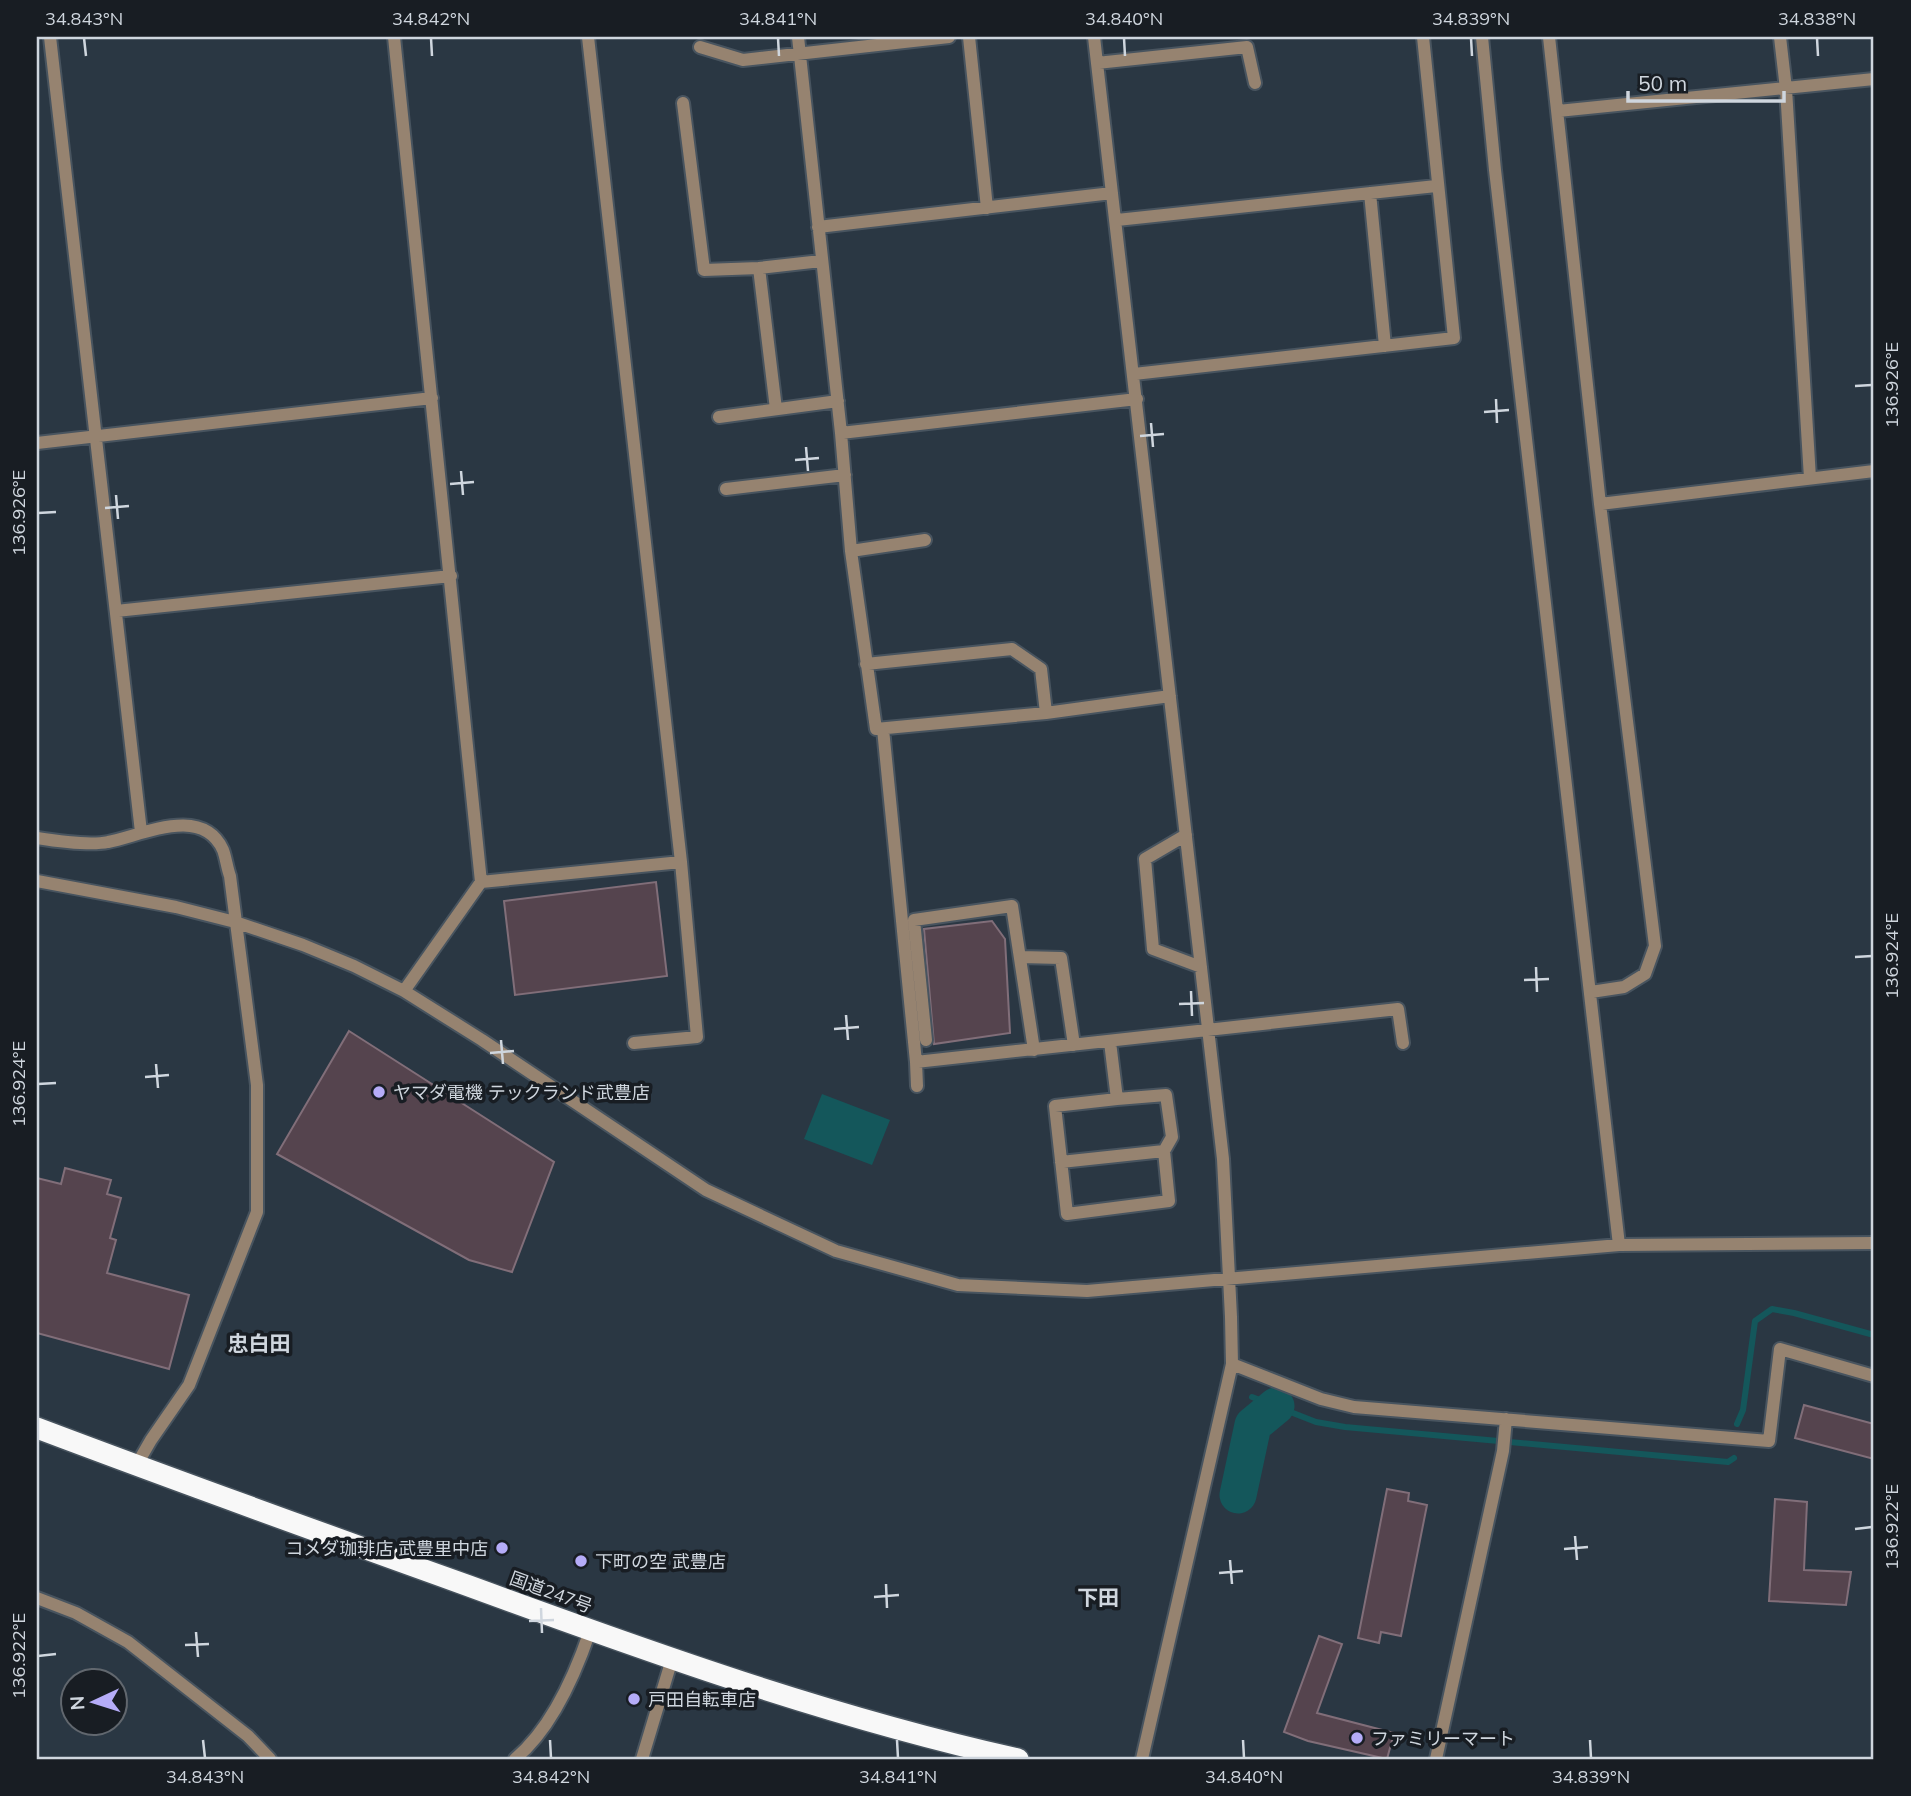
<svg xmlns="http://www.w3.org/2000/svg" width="1911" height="1796" font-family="Mulish,'Noto Sans JP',sans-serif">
	<rect width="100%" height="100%" fill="#2a3743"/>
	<path fill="#14575b" d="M822 1094 890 1120 872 1165 804 1139Z"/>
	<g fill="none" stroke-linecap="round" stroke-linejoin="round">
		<path stroke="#14575b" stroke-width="6" d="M1252 1397 1316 1422 1345 1427 1728 1462 1734 1458
			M1737 1424 1743 1410 1755 1321 1772 1309 1794 1313 1874 1335"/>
		<path stroke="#14575b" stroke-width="37" d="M1238 1495 1253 1425 1276 1406"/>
	</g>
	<path fill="#55444e" stroke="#816e79" stroke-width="2" d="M656 882 667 976 515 995 504 901Z
		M992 921 1005 939 1010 1033 934 1044 924 929Z
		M349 1031 554 1162 512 1272 469 1260 277 1154Z
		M65 1168 111 1180 107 1194 121 1198 110 1238 116 1240 107 1273 189 1295 169 1369 37 1333V1178L61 1184Z
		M1804 1405 1874 1424V1459L1795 1438Z
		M1387 1489 1409 1493 1408 1501 1427 1505 1401 1636 1381 1632 1379 1643 1358 1638Z
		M1775 1499 1807 1502 1804 1570 1851 1572 1846 1605 1769 1601Z
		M1319 1636 1342 1644 1317 1713 1394 1733 1387 1759 1308 1741 1284 1732Z"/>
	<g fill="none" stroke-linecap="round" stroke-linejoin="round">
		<defs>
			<path id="minor" d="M50 37 141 832
				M394 37 481 882 404 991
				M588 37 681 862 697 1037 634 1043
				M798 37 841 433 851 551 876 729 1046 713 1170 696
				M969 37 987 208
				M1094 37 1223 1159 1231 1317 1232 1364 1142 1759
				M1482 37 1495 170 1619 1245
				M1549 37 1600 504
				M1780 37 1786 89 1810 478
				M700 47 743 60 949 37
				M1097 63 1247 47 1255 83
				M683 103 704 270 759 268 821 261
				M1558 111 1874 79
				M1370 193 1385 346
				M1117 220 1436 186
				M818 227 1112 193
				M759 268 776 409
				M1134 374 1454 338 1423 37
				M719 417 838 401
				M841 433 1137 399
				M37 443 432 398
				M726 489 845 475
				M851 551 925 540
				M116 611 451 576
				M866 664 1012 649 1041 669 1046 713
				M883 729 916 1062 1398 1009 1403 1043
				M1186 835 1145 859 1153 949 1201 967
				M37 838C56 841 89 846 108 842 141 836 202 804 223 850 226 858 227 868 230 876L257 1085V1212L189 1385 151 1440 136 1466
				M37 881 176 907 235 922 303 945 354 966 404 991 482 1040 706 1190 836 1251 958 1285 1087 1291 1619 1245 1874 1243
				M481 882 681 862
				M1021 957 1061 958 1074 1045
				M1591 992 1624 987 1645 974 1655 946 1600 504 1874 471
				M926 1040 914 920 1012 906 1034 1050
				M1110 1042 1117 1099 1166 1095 1172 1137 1164 1151 1169 1201 1067 1214 1055 1106 1117 1099
				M916 1062 917 1086
				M1061 1162 1164 1151
				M1232 1364 1321 1399 1354 1407 1769 1441 1780 1349 1874 1376
				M37 1598 76 1613 128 1642 248 1736 270 1759
				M515 1759C551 1729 575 1675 590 1631
				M642 1759 672 1659
				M1436 1759 1503 1451 1506 1419"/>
			<path id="highway" d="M37 1428C180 1482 324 1534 469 1586 649 1652 830 1717 1018 1759"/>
		</defs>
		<use href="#minor" stroke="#48545f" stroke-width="16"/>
		<use href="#highway" stroke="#48545f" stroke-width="24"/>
		<use href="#minor" stroke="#968370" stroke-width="12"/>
		<use href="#highway" stroke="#f8f8f8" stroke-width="21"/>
	</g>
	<path fill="none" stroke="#cfd6de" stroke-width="2.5" d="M84 38 86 56M431 38 432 56M778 38 779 56M1124 38 1125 56M1471 38 1472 56M1817 38 1818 56M1855 386 1872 385M1496 399 1497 423M1484 412 1509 410M1151 423 1153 447M1140 436 1164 434M806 447 808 471M795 460 819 458M461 471 463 495M450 484 474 482M116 495 118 519M105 508 129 506M38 513 56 512M1855 957 1872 956M1536 967 1537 992M1524 980 1549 979M1191 991 1192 1016M1179 1004 1204 1003M846 1015 848 1040M834 1029 859 1027M501 1040 503 1064M490 1053 514 1051M156 1064 158 1088M145 1077 169 1075M38 1084 56 1083M1855 1529 1872 1527M1575 1536 1577 1560M1564 1549 1588 1547M1230 1560 1232 1584M1219 1573 1243 1571M886 1584 887 1608M874 1597 899 1595M541 1608 542 1633M529 1621 554 1620M196 1632 198 1657M185 1645 209 1644M38 1656 56 1654M203 1740 205 1758M550 1740 551 1758M897 1740 898 1758M1243 1740 1244 1758M1590 1740 1591 1758"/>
	<g fill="#b5acf8" stroke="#181d23" stroke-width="2.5">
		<circle cx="379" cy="1092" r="7"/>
		<circle cx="502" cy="1548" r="7"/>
		<circle cx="581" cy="1561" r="7"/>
		<circle cx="634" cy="1699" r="7"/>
		<circle cx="1357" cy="1738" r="7"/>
	</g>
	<g text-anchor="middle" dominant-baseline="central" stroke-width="7" stroke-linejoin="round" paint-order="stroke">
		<g font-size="18" fill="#cfd6de" stroke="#181d23" text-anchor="start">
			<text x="393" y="1092">ヤマダ電機 テックランド武豊店</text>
			<text x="488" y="1548" text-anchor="end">コメダ珈琲店 武豊里中店</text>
			<text x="595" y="1561">下町の空 武豊店</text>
			<text x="648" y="1699">戸田自転車店</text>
			<text x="1371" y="1738">ファミリーマート</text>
		</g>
		<g font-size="18" fill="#cfd6de" stroke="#181d23">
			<text transform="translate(551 1592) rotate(20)">国道247号</text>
		</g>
		<g font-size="21" font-weight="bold" fill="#cfd6de" stroke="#181d23">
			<text x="259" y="1343">忠白田</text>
			<text x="1098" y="1597">下田</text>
		</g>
	</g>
	<rect width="1911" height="1796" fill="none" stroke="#181d23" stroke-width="77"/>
	<g transform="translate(94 1702) rotate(266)"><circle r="33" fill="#181d23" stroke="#61676e" stroke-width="2"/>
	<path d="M0-5L12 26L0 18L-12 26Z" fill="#b5acf8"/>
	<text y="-10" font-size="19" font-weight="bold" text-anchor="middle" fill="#cfd6de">N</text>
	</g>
	<path d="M1628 91v10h156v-10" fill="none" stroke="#cfd6de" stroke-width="3.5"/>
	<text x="1638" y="91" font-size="21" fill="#cfd6de" stroke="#181d23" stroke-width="5" paint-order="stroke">50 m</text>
	<rect x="38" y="38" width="1834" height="1720" fill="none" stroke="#cfd6de" stroke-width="2.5"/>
	<g font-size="18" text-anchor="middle" fill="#cfd6de">
		<text x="84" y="25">34.843°N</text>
		<text x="431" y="25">34.842°N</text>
		<text x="778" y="25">34.841°N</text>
		<text x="1124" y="25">34.840°N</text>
		<text x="1471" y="25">34.839°N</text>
		<text x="1817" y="25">34.838°N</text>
		<text transform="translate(1892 385) rotate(-90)" y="6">136.926°E</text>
		<text transform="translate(19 513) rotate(-90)" y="6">136.926°E</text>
		<text transform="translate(1892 956) rotate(-90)" y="6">136.924°E</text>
		<text transform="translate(19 1084) rotate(-90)" y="6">136.924°E</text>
		<text transform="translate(1892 1527) rotate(-90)" y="6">136.922°E</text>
		<text transform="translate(19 1656) rotate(-90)" y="6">136.922°E</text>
		<text x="205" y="1783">34.843°N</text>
		<text x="551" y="1783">34.842°N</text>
		<text x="898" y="1783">34.841°N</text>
		<text x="1244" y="1783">34.840°N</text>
		<text x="1591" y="1783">34.839°N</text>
	</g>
</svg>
